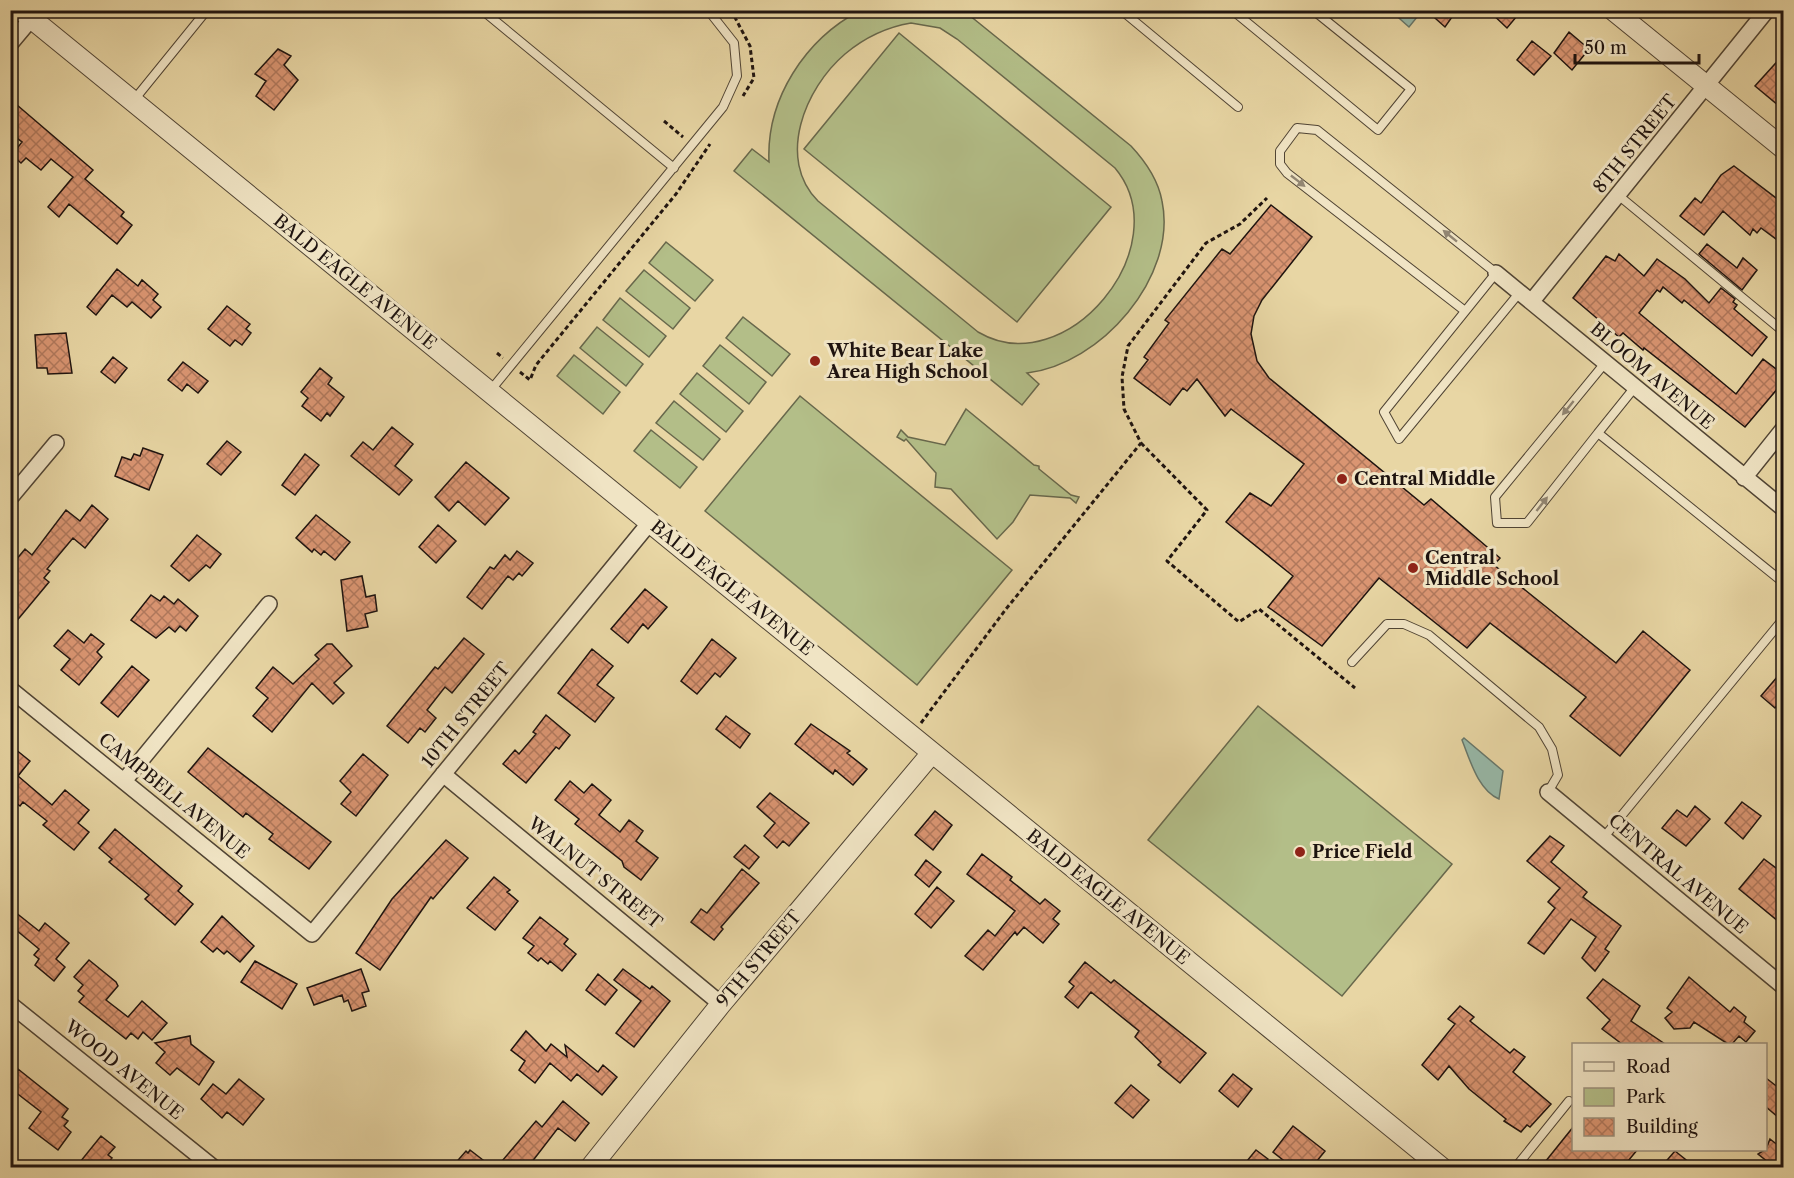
<svg xmlns="http://www.w3.org/2000/svg" width="1794" height="1178" font-family="'Libre Caslon Text',serif">
	<defs>
		<pattern id="building-cross-hatch" width="8" height="8" patternUnits="userSpaceOnUse" patternTransform="scale(1.5)"><rect width="8" height="8" fill="#da9572"/><path d="M0 0l8 8M0 8l8-8" fill="none" stroke="#b0785c"/></pattern>
	</defs>
	<rect width="100%" height="100%" fill="#e8d6a4"/>
	<filter id="stains"><feTurbulence type="fractalNoise" baseFrequency=".00333" numOctaves="4"/><feColorMatrix values="0 0 0 0 .2 0 0 0 0 .09 0 0 0 0 .02 0 0 0 .5 -.17"/></filter>
	<radialGradient id="worn" r=".72"><stop offset=".6" stop-color="#630" stop-opacity="0"/><stop offset="1" stop-color="#630" stop-opacity=".3"/></radialGradient>
	<path fill="#b3be88" stroke="#68684c" stroke-width="1.5" fill-rule="evenodd" d="M861 10 964 11 1131 146C1146 162 1158 179 1162 201 1178 277 1100 365 1027 373L1039 384 1022 405 734 171 752 149 769 162C766 99 805 39 861 10ZM911 23 940 28 957 39 1115 168C1180 246 1066 384 978 332L818 201C776 159 805 88 845 54 864 38 887 27 911 23Z
		M899 33 1111 207 1017 322 804 149Z
		M666 242 713 280 695 301 649 263Z
		M644 270 690 308 673 329 626 291Z
		M620 298 666 336 649 357 603 320Z
		M743 317 790 354 772 376 726 338Z
		M597 327 643 364 626 386 580 348Z
		M720 345 766 382 749 404 703 366Z
		M574 355 620 392 603 414 557 376Z
		M697 373 743 411 726 432 680 394Z
		M800 396 1012 570 917 685 705 511Z
		M674 401 720 439 703 460 656 423Z
		M966 409 1034 465 1039 466V469L1071 495 1079 497 1076 503 1070 498 1030 495 1013 522 997 539 951 489 935 487 936 473 906 439 904 441 897 437 901 430 908 437 945 445Z
		M651 430 697 467 680 488 634 451Z
		M1258 706 1452 864 1342 996 1148 840Z"/>
	<path fill="#97b9a9" stroke="#67776b" stroke-width="1.5" d="M1391 11H1422L1409 27Z
		M1464 738 1503 771 1499 799C1478 790 1470 760 1462 740Z"/>
	<path fill="url(#building-cross-hatch)" stroke="#1e130f" stroke-width="1.5" d="M1426 10H1457L1445 27Z
		M1488 10H1522L1507 28Z
		M1569 32 1589 49 1572 70 1554 53Z
		M1532 41 1551 56 1534 75 1517 60Z
		M278 49 291 56 284 65 298 80 274 110 256 96 266 81 255 74Z
		M1784 54V110L1755 86Z
		M10 99 93 170 85 179 124 212 121 216 132 225 117 244 69 204 59 217 48 207 73 177 51 159 41 170 26 158 21 163 12 155 22 142 10 133Z
		M1734 166 1784 204V245L1761 228 1757 233 1753 229 1750 235 1723 211 1704 235 1680 216 1695 198 1701 203 1721 175Z
		M1271 205 1312 237 1262 300 1254 316 1251 334 1257 361 1269 378 1424 505 1431 499 1500 558 1494 565 1616 663 1643 631 1690 670 1620 756 1570 716 1586 697 1490 623 1467 648 1379 578 1322 646 1268 607 1293 576 1226 522 1250 493 1271 506 1304 464 1231 409 1225 416 1197 379 1187 391 1183 388 1170 405 1134 378 1148 360 1144 357 1169 323 1165 320 1222 249 1230 254Z
		M1707 244 1737 268 1743 258 1757 270 1742 290 1699 254Z
		M1619 254 1644 276 1657 259 1685 279 1709 303 1721 288 1735 299 1733 302 1737 305 1734 309 1767 337 1752 356 1684 300 1682 303 1663 287 1660 292 1657 290 1639 313 1736 394 1763 359 1784 375V381L1745 427 1644 348 1643 350 1623 333 1619 337 1573 298 1606 256 1615 261Z
		M117 269 138 286 142 280 158 294 153 300 161 307 151 318 132 302 127 307 112 295 96 315 87 307Z
		M227 306 250 324 246 329 251 333 242 345 235 340 230 346 208 329Z
		M66 333 72 373 48 374 47 368H37L35 335Z
		M113 357 127 368 115 383 101 372Z
		M183 362 208 381 198 393 187 384 182 391 168 380Z
		M320 368 332 378 328 384 344 397 330 416 327 413 321 421 302 406 308 398 301 392Z
		M392 427 413 444 395 466 412 480 399 495 351 456 363 442 373 450Z
		M227 441 241 452 221 475 207 464Z
		M143 448 163 455 149 490 115 476 122 457 131 460 134 454 140 456Z
		M305 454 319 465 295 495 282 485Z
		M466 462 509 498 485 525 458 501 449 511 435 497Z
		M92 505 108 519 85 548 73 538 47 569 50 571 44 578 49 582 10 629V567L25 549 32 555 66 510 80 521Z
		M316 515 350 542 335 560 324 551 321 555 314 549 312 552 296 538Z
		M438 525 456 541 436 563 419 547Z
		M197 535 221 554 210 568 206 565 189 581 171 566Z
		M517 551 533 563 522 576 519 573 513 580 508 576 482 609 467 597 490 567 494 569 505 555 510 560Z
		M362 576 366 597 375 595 377 611 365 614 368 627 347 631 341 580Z
		M645 589 667 607 648 629 643 624 628 643 611 629Z
		M151 595 160 601 164 596 174 604 178 599 198 616 186 631 180 626 175 632 169 627 156 638 131 620Z
		M68 630 84 643 91 634 104 644 97 652 102 657 79 685 61 670 70 659 54 646Z
		M464 638 484 654 452 693 445 687 427 710 436 718 425 732 420 728 408 743 387 726 435 667 438 669Z
		M712 639 736 658 720 677 715 673 697 694 681 681Z
		M327 644H332L352 666 334 683 344 693 333 704 312 683 272 732 253 716 268 698 256 688 273 667 293 684 319 659 315 655Z
		M592 649 613 666 597 685 614 698 595 722 558 693Z
		M132 666 149 680 118 717 101 703Z
		M1784 669V698L1775 708 1761 696Z
		M546 715 570 735 559 749 556 747 526 783 503 764 515 750 519 754 536 734 533 732Z
		M726 716 750 734 740 748 716 729Z
		M811 724 850 751 847 753 867 769 853 785 835 770 833 774 795 744Z
		M10 745 30 761 18 776 52 805 65 790 89 810 78 823 89 832 74 850 43 825 47 821 23 802 20 806 10 798Z
		M208 748 331 842 309 869 269 839 273 834 246 813 243 817 188 772Z
		M363 754 388 775 356 816 341 804 351 792 340 781Z
		M570 781 584 793 592 784 611 800 599 815 620 832 629 820 643 831 636 841 658 858 641 880 624 867 622 861 575 824 579 819 555 800Z
		M770 793 809 823 789 846 783 841 777 848 764 836 775 823 757 807Z
		M1742 802 1761 816 1743 839 1725 823Z
		M1695 806 1710 819 1686 846 1662 828 1677 810 1687 817Z
		M935 811 952 825 933 850 915 835Z
		M115 829 182 886 178 891 193 904 175 925 145 899 149 895 109 862 112 859 99 848Z
		M1550 836 1564 846 1551 862 1587 892 1583 897 1621 926 1605 949 1609 952 1595 971 1582 958 1596 937 1571 919 1544 954 1528 943 1555 908 1548 902 1560 888 1527 861Z
		M446 840 468 858 433 899 431 897 380 970 356 953 392 899Z
		M745 845 759 857 749 869 734 857Z
		M982 854 1012 877 1010 880 1040 904 1045 899 1060 911 1053 919 1059 924 1043 943 1024 927 1017 935 1015 932 983 970 965 956 988 930 995 936 1015 911 967 874Z
		M1764 859 1784 874V926L1739 889Z
		M926 860 941 872 929 887 915 875Z
		M742 869 759 883 721 927 723 929 714 940 691 922 701 909 707 913Z
		M494 877 510 890 507 892 518 901 495 930 467 908Z
		M937 887 954 901 931 928 915 914Z
		M10 908 39 931 45 923 69 943 56 959 65 967 54 981 35 965 39 959 34 955 39 949 10 925Z
		M222 916 254 946 240 962 227 951 224 954 217 948 213 952 201 942Z
		M540 917 568 939 564 944 576 954 562 971 550 961 548 964 541 958 538 961 528 953 534 946 523 938Z
		M89 960 116 982 118 986 106 1000 128 1017 142 1001 167 1023 152 1040 143 1032 138 1039 131 1033 126 1039 79 1002 84 996 78 991 83 985 74 977Z
		M255 961 297 984 282 1009 241 982Z
		M1085 962 1111 983 1114 980 1206 1053 1180 1083 1158 1065 1161 1062 1135 1037 1139 1031 1091 992 1078 1008 1065 997 1074 986 1069 982Z
		M361 969 369 991 362 993 366 1006 352 1011 348 1000 344 1002 342 995 314 1005 307 988Z
		M623 969 650 989 652 986 670 1001 634 1047 616 1033 641 1001 614 980Z
		M598 974 617 990 605 1005 586 990Z
		M1689 977 1730 1012 1734 1007 1746 1017 1744 1022 1755 1031 1746 1042 1739 1036 1732 1044H1728L1694 1022 1690 1028 1674 1029 1665 1018 1672 1012 1667 1008Z
		M1603 979 1640 1006 1631 1021 1665 1044H1622L1602 1029 1610 1020 1587 998Z
		M1460 1006 1474 1017 1470 1021 1510 1053 1514 1049 1525 1057 1513 1072 1551 1104 1530 1127 1527 1125 1521 1132 1504 1121 1506 1119 1469 1089 1449 1066 1438 1080 1422 1065 1455 1024 1448 1019Z
		M526 1031 546 1051 551 1044 567 1057 565 1045 598 1072 603 1065 617 1077 602 1095 577 1074 571 1081 550 1063 535 1083 519 1070 525 1061 511 1050Z
		M190 1036 191 1044 214 1062 199 1085 177 1068 170 1075 156 1063 165 1052 155 1043Z
		M18 1069 68 1109 62 1117 68 1121 64 1126 71 1132 58 1150 29 1128 41 1112 10 1088V1079Z
		M1233 1074 1252 1089 1238 1107 1219 1091Z
		M1766 1078 1784 1092V1122L1766 1107Z
		M239 1079 264 1099 243 1125 227 1112 222 1118 201 1099 213 1084 226 1094Z
		M1131 1085 1149 1100 1133 1118 1115 1103Z
		M563 1101 589 1123 575 1141 558 1128 528 1167H497L536 1121 542 1127Z
		M1293 1126 1325 1151 1312 1167H1292L1273 1152Z
		M1574 1126V1149H1638L1623 1167H1541Z
		M101 1136 115 1147 108 1155 112 1158 105 1167H76Z
		M1770 1139 1784 1150V1154L1773 1166 1758 1154 1766 1149Z
		M470 1150 492 1167H452L466 1151 468 1153Z
		M1256 1150 1268 1159 1261 1167H1242Z
		M1675 1151 1695 1167H1661Z"/>
	<g fill="none" stroke-linecap="round" stroke-linejoin="round">
		<defs>
			<path id="service" d="M482 10 674 168
				M1121 10 1238 107
				M1232 10 1378 130 1411 89 1313 10
				M134 100 207 10
				M1618 195 1784 332
				M1465 311 1287 173 1280 164V151L1297 128 1317 130 1496 273 1384 412 1399 439 1520 292
				M1635 387 1598 433 1784 583
				M490 391 723 107 737 76 734 43 708 10
				M1598 433 1527 523H1497L1495 497 1605 363
				M1352 662 1387 624H1404L1429 635 1539 727 1552 749 1558 775 1548 792
				M1604 837 1784 618
				M1515 1168 1569 1101"/>
			<path id="minor" d="M10 44 31 19
				M1496 273 1784 509
				M1532 301 1767 10
				M1744 478 1784 428
				M10 498 56 443
				M10 689 312 934 651 521
				M443 774 721 1004
				M124 781 269 604
				M1548 792 1784 987
				M10 1004 214 1168"/>
			<path id="tertiary" d="M21 10 1442 1168
				M1613 10 1784 149
				M590 1168 721 1004 931 754"/>
		</defs>
		<use href="#service" stroke="#504434" stroke-width="10"/>
		<use href="#minor" stroke="#504434" stroke-width="18"/>
		<use href="#tertiary" stroke="#504434" stroke-width="22"/>
		<path stroke="#1e130f" stroke-width="3" stroke-dasharray="4.5 3" stroke-linecap="butt" d="M731 10 750 46 754 78 743 96
			M664 121 683 137
			M497 353 503 358
			M520 372 530 380 536 365 676 194 710 144
			M1141 443 1207 510 1167 561 1239 622 1259 609 1355 688
			M921 723 1006 609 1141 443 1124 409 1122 377 1128 346 1206 243 1240 224 1267 198"/>
		<use href="#service" stroke="#f0e4c4" stroke-width="8"/>
		<use href="#minor" stroke="#f0e4c4" stroke-width="15"/>
		<use href="#tertiary" stroke="#f0e4c4" stroke-width="20"/>
	</g>
	<defs><path id="oneway-solid" d="M-6-.8H1V-3.2L6.5 0L1 3.2V.8H-6Z" transform="scale(1.5)"/></defs>
	<g fill="#928673">
		<use href="#oneway-solid" transform="translate(1298 181) rotate(38)"/>
		<use href="#oneway-solid" transform="translate(1450 236) rotate(-141)"/>
		<use href="#oneway-solid" transform="translate(1568 408) rotate(129)"/>
		<use href="#oneway-solid" transform="translate(1542 504) rotate(-52)"/>
	</g>
	<g fill="#8f2418" stroke="#f0e4c4" stroke-width="2">
		<circle cx="815" cy="361" r="6"/>
		<circle cx="1342" cy="479" r="6"/>
		<circle cx="1413" cy="568" r="6"/>
		<circle cx="1300" cy="852" r="6"/>
	</g>
	<g text-anchor="middle" dominant-baseline="central" stroke-width="6" stroke-linejoin="round" paint-order="stroke">
		<g font-size="18" fill="#1e130f" stroke="#f0e4c4">
			<text transform="translate(1635 144) rotate(-51)">8TH STREET</text>
			<text transform="translate(355 282) rotate(39)">BALD EAGLE AVENUE</text>
			<text transform="translate(1652 376) rotate(40)">BLOOM AVENUE</text>
			<text transform="translate(732 588) rotate(39)">BALD EAGLE AVENUE</text>
			<text transform="translate(466 715) rotate(-51)">10TH STREET</text>
			<text transform="translate(174 796) rotate(39)">CAMPBELL AVENUE</text>
			<text transform="translate(595 873) rotate(39)">WALNUT STREET</text>
			<text transform="translate(1678 874) rotate(40)">CENTRAL AVENUE</text>
			<text transform="translate(1108 897) rotate(39)">BALD EAGLE AVENUE</text>
			<text transform="translate(759 959) rotate(-50)">9TH STREET</text>
			<text transform="translate(124 1070) rotate(39)">WOOD AVENUE</text>
		</g>
		<g font-size="18" font-weight="bold" fill="#1e130f" stroke="#f0e4c4" text-anchor="start">
			<text x="827" y="351">White Bear Lake<tspan x="827" dy="21">Area High School</tspan></text>
			<text x="1354" y="479">Central Middle</text>
			<text x="1425" y="558">Central<tspan x="1425" dy="21">Middle School</tspan></text>
			<text x="1312" y="852">Price Field</text>
		</g>
	</g>
	<rect width="1794" height="1178" fill="none" stroke="#e8d6a4" stroke-width="36"/>
	<rect x="12" y="12" width="1770" height="1154" fill="none" stroke="#1e130f" stroke-width="3"/>
	<rect x="18" y="18" width="1758" height="1142" fill="none" stroke="#1e130f" stroke-width="1.5"/>
	<rect x="1572" y="1043" width="195" height="108" fill="#f0e4c4" stroke="#9c907c" stroke-width="1.5"/>
	<rect x="1584" y="1062" width="30" height="9" fill="#f0e4c4" stroke="#9c907c" stroke-width="1.5"/>
	<text x="1626" y="1073" font-size="18" fill="#1e130f">Road</text>
	<rect x="1584" y="1088" width="30" height="18" fill="#b3be88" stroke="#9c907c" stroke-width="1.5"/>
	<text x="1626" y="1103" font-size="18" fill="#1e130f">Park</text>
	<rect x="1584" y="1118" width="30" height="18" fill="url(#building-cross-hatch)" stroke="#9c907c" stroke-width="1.5"/>
	<text x="1626" y="1133" font-size="18" fill="#1e130f">Building</text>
	<path d="M1575 54v9h124v-9" fill="none" stroke="#1e130f" stroke-width="3"/>
	<text x="1584" y="54" font-size="18" fill="#1e130f" stroke="#f0e4c4" stroke-width="4.5" paint-order="stroke">50 m</text>
	<rect width="100%" height="100%" filter="url(#stains)"/>
	<rect width="100%" height="100%" fill="url(#worn)"/>
</svg>
